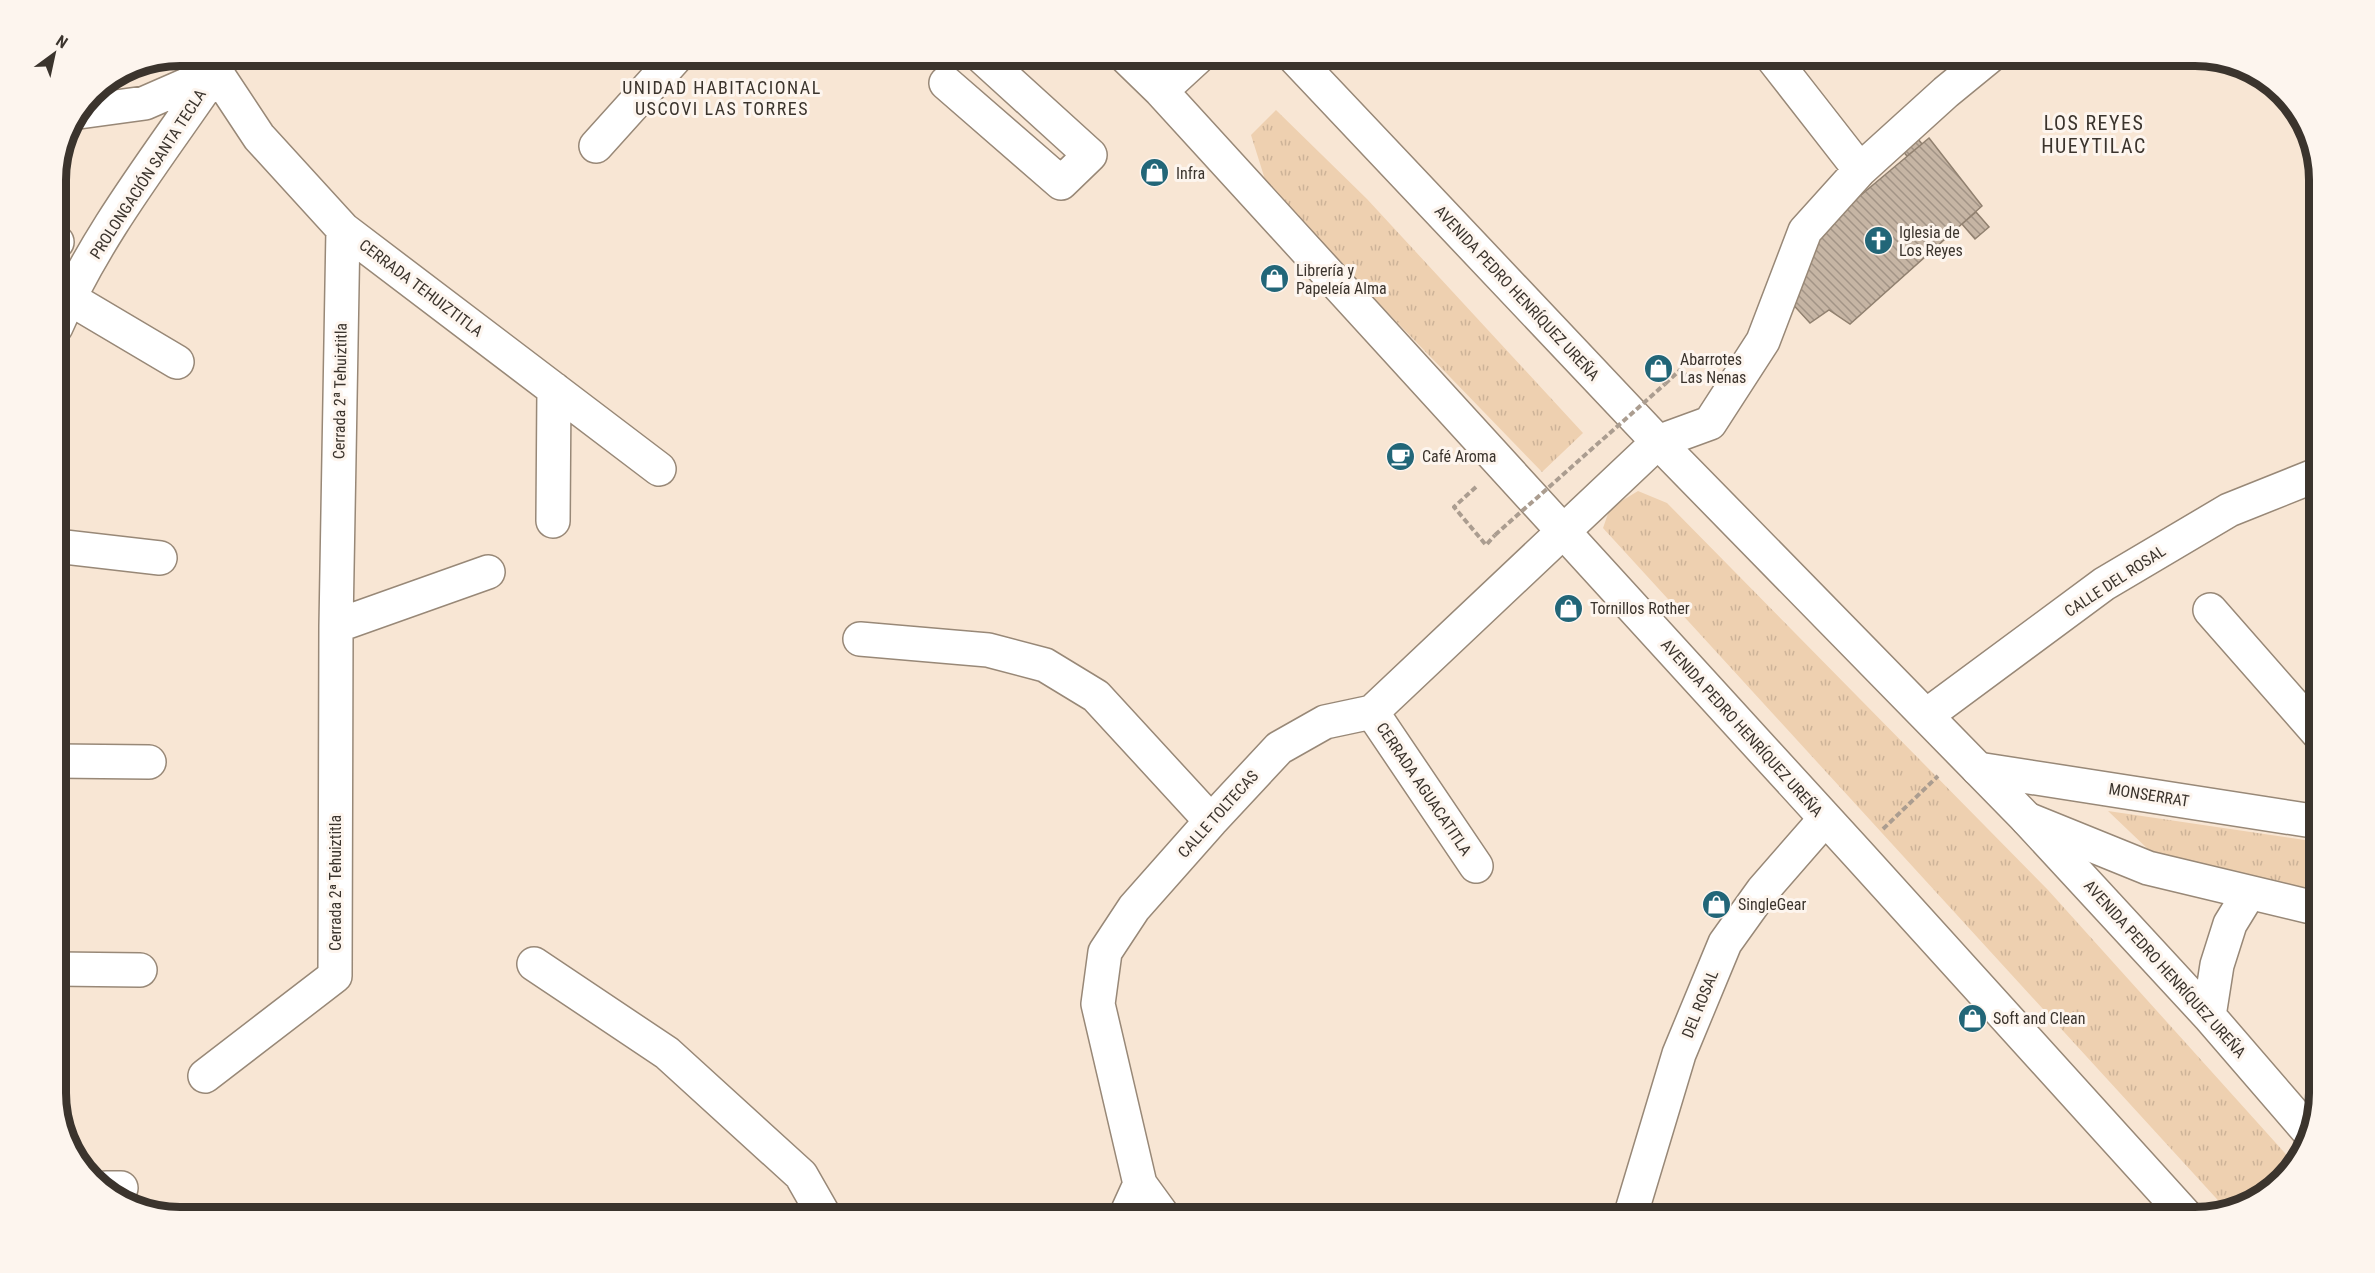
<svg xmlns="http://www.w3.org/2000/svg" width="2375" height="1273" font-family="'Roboto Condensed',sans-serif">
	<defs>
		<pattern id="grass-tufts" width="24" height="20" patternUnits="userSpaceOnUse" patternTransform="scale(1.5)"><rect width="24" height="20" fill="#eed0b0"/><path d="M3 7l-1-3M5 7V3M7 7l1-3M15 17l-1-3M17 17v-4M19 17l1-3" fill="none" stroke="#cdb398"/></pattern>
		<pattern id="building-back-hatch" width="6" height="6" patternUnits="userSpaceOnUse" patternTransform="scale(1.5)"><rect width="6" height="6" fill="#c6b5a4"/><path d="M-1 5l2 2M0 0l6 6M5-1l2 2" fill="none" stroke="#a29486"/></pattern>
	</defs>
	<rect width="100%" height="100%" fill="#f8e6d4"/>
	<path fill="url(#grass-tufts)" d="M1276 110 1367 199 1583 433 1542 472 1268 189 1251 135Z
		M1638 491 1667 503 2048 890 2293 1162 2257 1201 2226 1209 1603 528 1610 508Z
		M2108 811 2319 842V894L2151 852Z"/>
	<path fill="url(#building-back-hatch)" stroke="#918170" stroke-width="1.5" d="M1909 128 1922 144 1907 156 1894 141Z
		M1929 138 1982 206 1850 324 1829 310 1810 323 1787 298 1824 226Z
		M1976 212 1989 227 1975 239 1962 224Z"/>
	<g fill="none" stroke-linecap="round" stroke-linejoin="round">
		<defs>
			<path id="minor" d="M1771 56 1860 170
				M946 83 1061 183 1090 155 981 56
				M79 112 145 103 216 72 259 137 343 229 659 469
				M596 146 677 56
				M56 242H57
				M69 298 177 362
				M56 327C96 234 161 153 217 70
				M553 521 554 389
				M56 546 160 558
				M2210 610 2319 734
				M336 626 488 572
				M860 639 988 650 1045 665 1096 696 1211 821
				M1372 712 1476 866
				M1927 715 2104 584 2229 510 2319 474
				M56 761 149 762
				M1978 769 2319 822
				M2027 819 2148 868 2319 909
				M534 964 667 1053 801 1175 825 1217
				M56 969 140 970
				M205 1076 335 976 336 626 343 229
				M1140 1184 1164 1217
				M106 1188H121
				M1125 1217 1140 1184 1098 1004 1105 952 1134 908 1211 821 1279 748 1325 722 1372 712 1658 442 1710 423 1763 341 1805 231 1860 170 1946 92 1990 56
				M1630 1217 1679 1054 1725 943 1763 890 1825 819"/>
			<path id="major" d="M1125 56 1161 91 1858 854 2187 1217
				M1293 56 1658 442 2027 819 2209 1016 2310 1133
				M1161 91 1199 56
				M2209 1016 2217 965 2230 924 2249 893"/>
		</defs>
		<use href="#minor" stroke="#988877" stroke-width="36"/>
		<use href="#major" stroke="#988877" stroke-width="36"/>
		<path stroke="#ab9d90" stroke-width="4" stroke-dasharray="6 3" stroke-linecap="butt" d="M1665 384 1680 370 1694 381
			M1476 487 1454 507 1486 545 1495 535
			M1883 829 1938 776"/>
		<use href="#minor" stroke="#fff" stroke-width="33"/>
		<use href="#major" stroke="#fff" stroke-width="33"/>
		<path stroke="#ab9d90" stroke-width="4" stroke-dasharray="6 3" stroke-linecap="butt" d="M1495 535 1665 384"/>
	</g>
	<defs>
		<symbol id="shop-disc" viewBox="-11 -11 22 22"><circle r="9.5" fill="#226678" stroke="#fdf5ee"/><path d="M-5-2.5h2.3a2.7 3.5 0 0 1 5.4 0H5L5.5 6h-11ZM-1.5-2.5h3a1.5 2.3 0 0 0-3 0Z" fill="#fff"/></symbol>
		<symbol id="church-disc" viewBox="-11 -11 22 22"><circle r="9.5" fill="#226678" stroke="#fdf5ee"/><path d="M-1.2-6h2.4v3.5h3.3v2.4h-3.3V6h-2.4V-.1h-3.3v-2.4h3.3Z" fill="#fff"/></symbol>
		<symbol id="cafe-disc" viewBox="-11 -11 22 22"><circle r="9.5" fill="#226678" stroke="#fdf5ee"/><path d="M-5.5-4.5H6V0H3Q3 3.5 0 3.5H-2.5Q-5.5 3.5-5.5 0ZM3-3.2v2h1.7v-2ZM-6 4.5H4V6H-6Z" fill="#fff"/></symbol>
	</defs>
	<g fill-rule="evenodd">
		<use href="#shop-disc" x="1138" y="156" width="33" height="33"/>
		<use href="#church-disc" x="1862" y="224" width="33" height="33"/>
		<use href="#shop-disc" x="1258" y="262" width="33" height="33"/>
		<use href="#shop-disc" x="1642" y="352" width="33" height="33"/>
		<use href="#cafe-disc" x="1384" y="440" width="33" height="33"/>
		<use href="#shop-disc" x="1552" y="592" width="33" height="33"/>
		<use href="#shop-disc" x="1700" y="888" width="33" height="33"/>
		<use href="#shop-disc" x="1956" y="1002" width="33" height="33"/>
	</g>
	<g text-anchor="middle" dominant-baseline="central" stroke-width="6" stroke-linejoin="round" paint-order="stroke">
		<g font-size="16" fill="#3b342d" stroke="#fdf5ee" text-anchor="start">
			<text x="1176" y="173">Infra</text>
			<text x="1899" y="232">Iglesia de<tspan x="1899" dy="18">Los Reyes</tspan></text>
			<text x="1296" y="270">Librería y<tspan x="1296" dy="18">Papeleía Alma</tspan></text>
			<text x="1680" y="359">Abarrotes<tspan x="1680" dy="18">Las Nenas</tspan></text>
			<text x="1422" y="456">Café Aroma</text>
			<text x="1590" y="608">Tornillos Rother</text>
			<text x="1738" y="904">SingleGear</text>
			<text x="1993" y="1018">Soft and Clean</text>
		</g>
		<g font-size="16" fill="#3b342d" stroke="#fdf5ee">
			<text transform="translate(148 174) rotate(-57)">PROLONGACIÓN SANTA TECLA</text>
			<text transform="translate(421 288) rotate(37)">CERRADA TEHUIZTITLA</text>
			<text transform="translate(1517 293) rotate(47)">AVENIDA PEDRO HENRÍQUEZ UREÑA</text>
			<text transform="translate(340 391) rotate(-89)">Cerrada 2ª Tehuiztitla</text>
			<text transform="translate(2115 581) rotate(-33)">CALLE DEL ROSAL</text>
			<text transform="translate(1742 728) rotate(48)">AVENIDA PEDRO HENRÍQUEZ UREÑA</text>
			<text transform="translate(1424 789) rotate(56)">CERRADA AGUACATITLA</text>
			<text transform="translate(2149 795) rotate(9)">MONSERRAT</text>
			<text transform="translate(1218 814) rotate(-48)">CALLE TOLTECAS</text>
			<text transform="translate(335 883) rotate(-90)">Cerrada 2ª Tehuiztitla</text>
			<text transform="translate(2165 969) rotate(48)">AVENIDA PEDRO HENRÍQUEZ UREÑA</text>
			<text transform="translate(1700 1004) rotate(-68)">DEL ROSAL</text>
		</g>
		<g font-size="18" letter-spacing="1.5" fill="#3b342d" stroke="#fdf5ee">
			<text x="722" y="87">UNIDAD HABITACIONAL<tspan x="722" dy="21">USCOVI LAS TORRES</tspan></text>
		</g>
		<g font-size="20" letter-spacing="1.5" fill="#3b342d" stroke="#fdf5ee">
			<text x="2094" y="123">LOS REYES<tspan x="2094" dy="23">HUEYTILAC</tspan></text>
		</g>
	</g>
	<path d="M0 0H2375V1273H0ZM180 66H2195A114 114 0 0 1 2309 180V1093A114 114 0 0 1 2195 1207H180A114 114 0 0 1 66 1093V180A114 114 0 0 1 180 66Z" fill="#fdf5ee" fill-rule="evenodd"/>
	<path fill="none" stroke="#3b342d" stroke-width="8" d="M180 66H2195A114 114 0 0 1 2309 180V1093A114 114 0 0 1 2195 1207H180A114 114 0 0 1 66 1093V180A114 114 0 0 1 180 66Z"/>
	<g transform="translate(54 54) rotate(33)" stroke="#fdf5ee" stroke-width="4.5" paint-order="stroke">
	<path d="M0-4.5L10 22L0 15L-10 22Z" fill="#3b342d"/>
	<text y="-9" font-size="16" font-weight="bold" text-anchor="middle" fill="#3b342d">N</text>
	</g>
</svg>
